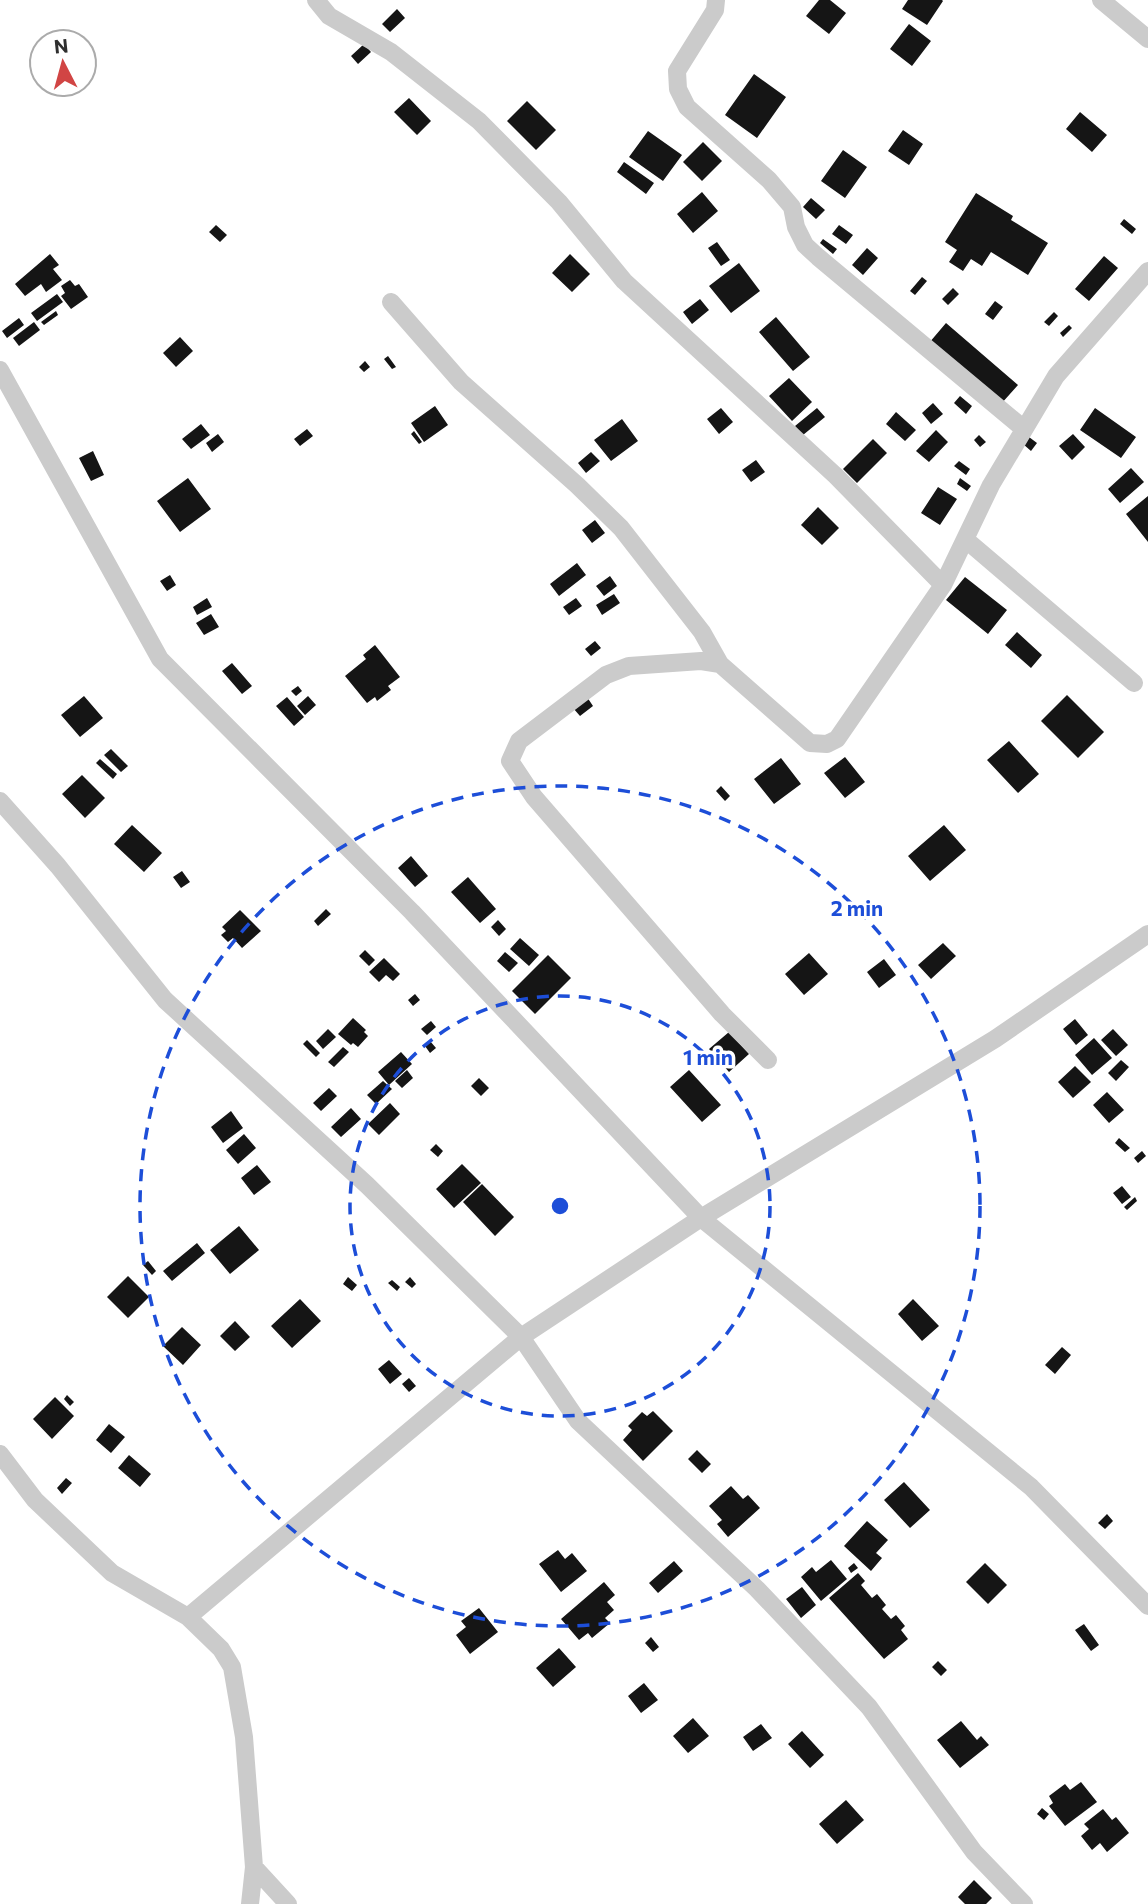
<svg xmlns="http://www.w3.org/2000/svg" width="1148" height="1904" font-family="Commissioner,sans-serif">
	<rect width="100%" height="100%" fill="#fff"/>
	<path fill="#151515" d="M819 0H830L846 13 829 34 806 16Z
		M908 0H942L943 1 927 25 902 9Z
		M397 9 405 18 390 32 382 24Z
		M909 24 931 41 912 66 890 49Z
		M364 44 371 52 358 64 351 56Z
		M754 74 786 97 757 138 725 115Z
		M409 98 431 121 417 135 394 112Z
		M527 101 556 130 536 150 507 121Z
		M1080 112 1107 135 1092 152 1066 129Z
		M903 130 923 144 909 165 888 151Z
		M648 131 682 155 663 181 629 157Z
		M703 142 722 161 702 181 683 162Z
		M843 150 867 167 845 198 821 181Z
		M624 162 654 183 646 194 617 172Z
		M702 192 718 211 693 233 677 214Z
		M976 193 1013 216 1011 220 1048 243 1028 275 991 252 982 266 971 259 963 271 949 262 957 250 945 242Z
		M811 198 825 210 816 219 803 207Z
		M1124 219 1136 229 1132 234 1120 224Z
		M216 225 227 235 220 242 209 232Z
		M839 225 853 235 846 244 832 234Z
		M823 239 837 249 833 254 820 243Z
		M717 242 730 260 721 266 708 248Z
		M867 248 878 258 863 275 852 265Z
		M50 254 59 265 53 269 62 280 46 292 41 284 25 296 15 284Z
		M570 254 590 274 572 292 552 273Z
		M1104 256 1118 268 1089 301 1075 289Z
		M739 263 760 291 731 313 709 286Z
		M922 277 927 281 915 295 910 291Z
		M70 280 75 286 79 284 88 297 71 309 61 296 65 293 61 286Z
		M953 288 959 294 948 305 942 299Z
		M57 294 63 302 37 321 31 313Z
		M700 299 709 310 692 324 683 312Z
		M995 301 1003 307 993 320 985 314Z
		M56 311 58 315 44 325 41 322Z
		M1054 312 1058 316 1049 326 1044 322Z
		M776 317 810 357 793 371 759 332Z
		M19 318 24 325 7 338 2 331Z
		M34 322 40 330 19 346 13 338Z
		M946 323 1018 385 1001 404 929 343Z
		M1069 325 1072 328 1063 337 1060 333Z
		M180 337 193 351 176 367 163 353Z
		M388 356 396 367 392 369 384 359Z
		M365 361 370 367 364 372 359 367Z
		M789 378 812 402 792 421 769 396Z
		M960 396 972 406 966 414 954 403Z
		M933 403 943 414 931 424 922 413Z
		M435 406 448 425 424 442 411 423Z
		M721 408 733 422 719 434 707 419Z
		M817 408 825 417 803 435 795 426Z
		M1095 408 1136 437 1121 458 1080 430Z
		M896 412 916 430 905 441 886 424Z
		M622 419 638 441 611 461 594 440Z
		M201 424 210 435 191 449 182 439Z
		M307 429 313 436 300 446 294 439Z
		M936 430 948 442 929 462 916 451Z
		M414 431 422 442 419 444 411 434Z
		M218 434 224 442 212 452 206 443Z
		M1073 434 1085 447 1072 460 1059 446Z
		M979 435 986 442 980 447 974 440Z
		M1029 437 1037 443 1031 451 1023 444Z
		M873 439 887 453 857 483 843 469Z
		M93 451 104 475 91 481 79 458Z
		M591 452 600 461 586 473 578 463Z
		M756 460 765 472 751 482 742 470Z
		M959 461 970 469 966 475 954 466Z
		M1131 468 1144 482 1120 503 1108 489Z
		M188 478 211 509 180 532 157 501Z
		M960 478 971 486 967 491 957 484Z
		M938 487 957 499 940 525 921 513Z
		M1148 496V542L1126 514Z
		M818 507 839 528 822 545 801 525Z
		M595 520 605 533 592 543 582 530Z
		M577 563 586 575 559 596 550 584Z
		M170 575 176 585 167 591 160 581Z
		M610 576 617 586 604 596 596 586Z
		M965 577 1007 610 988 634 946 600Z
		M614 594 620 603 602 615 596 605Z
		M207 598 212 607 197 615 193 607Z
		M576 598 582 606 569 615 563 607Z
		M211 614 219 627 204 635 196 623Z
		M1017 632 1042 655 1031 668 1005 645Z
		M595 641 601 648 591 656 585 649Z
		M375 645 400 677 388 686 391 690 377 701 375 697 367 703 345 676 366 659 363 655Z
		M232 663 252 686 242 694 222 671Z
		M298 686 302 691 296 696 291 691Z
		M1067 695 1104 732 1078 758 1041 721Z
		M84 696 103 718 80 737 61 715Z
		M308 696 316 705 305 715 297 706Z
		M287 697 304 717 294 726 276 706Z
		M587 697 593 706 580 716 573 708Z
		M1009 741 1039 774 1018 793 987 760Z
		M111 749 128 766 121 772 104 755Z
		M845 757 865 782 845 798 824 773Z
		M781 758 801 784 774 804 754 779Z
		M100 759 117 774 113 779 96 763Z
		M82 775 105 798 85 818 62 794Z
		M721 786 730 796 725 801 716 791Z
		M132 825 162 853 144 872 114 844Z
		M944 825 966 850 930 881 908 856Z
		M411 856 428 876 415 887 398 868Z
		M182 871 190 882 181 888 173 877Z
		M468 877 496 909 480 923 451 892Z
		M326 909 331 914 318 926 314 921Z
		M240 910 261 931 242 948 233 938 228 942 221 935 226 931 222 927Z
		M498 920 506 929 499 936 491 927Z
		M520 938 539 955 529 966 510 949Z
		M943 943 956 956 931 979 918 965Z
		M365 950 375 960 369 966 359 956Z
		M505 952 518 963 509 972 497 961Z
		M809 953 828 974 804 995 785 974Z
		M548 955 571 978 535 1014 512 991Z
		M384 958 400 974 393 981 386 975 379 982 369 972Z
		M884 959 896 975 879 988 867 972Z
		M415 994 420 1000 413 1006 408 1000Z
		M353 1018 366 1030 364 1032 368 1036 358 1047 353 1043 351 1045 338 1034Z
		M1075 1019 1088 1035 1076 1045 1063 1029Z
		M431 1021 436 1027 427 1035 421 1029Z
		M328 1029 336 1037 323 1049 316 1041Z
		M1113 1029 1128 1045 1116 1056 1101 1040Z
		M729 1032 749 1054 729 1072 709 1049Z
		M1094 1038 1112 1058 1092 1075 1075 1055Z
		M307 1040 320 1053 316 1057 303 1044Z
		M430 1041 436 1048 430 1053 425 1046Z
		M343 1047 349 1052 334 1067 328 1062Z
		M401 1052 412 1064 389 1085 378 1072Z
		M1121 1060 1129 1067 1116 1081 1108 1073Z
		M1075 1066 1091 1082 1073 1098 1058 1082Z
		M407 1070 413 1078 402 1088 395 1081Z
		M689 1070 721 1105 702 1122 670 1087Z
		M479 1078 489 1088 481 1096 471 1086Z
		M383 1081 392 1089 376 1104 367 1095Z
		M329 1088 337 1096 321 1111 313 1103Z
		M1107 1092 1124 1110 1109 1123 1093 1105Z
		M390 1103 400 1114 379 1135 368 1124Z
		M351 1108 361 1119 341 1137 331 1127Z
		M231 1111 243 1128 223 1143 211 1127Z
		M244 1134 256 1148 238 1164 226 1150Z
		M1119 1138 1130 1148 1125 1152 1115 1143Z
		M436 1144 443 1151 438 1157 430 1150Z
		M1142 1151 1146 1156 1138 1163 1134 1158Z
		M462 1164 481 1183 454 1208 436 1189Z
		M257 1165 271 1182 254 1195 241 1178Z
		M482 1184 514 1217 495 1236 463 1202Z
		M1122 1186 1131 1197 1122 1204 1113 1193Z
		M1135 1197 1137 1201 1127 1210 1124 1207Z
		M239 1226 259 1250 230 1274 210 1250Z
		M197 1243 205 1253 172 1281 163 1271Z
		M148 1261 156 1271 152 1275 143 1265Z
		M128 1276 149 1297 128 1318 107 1297Z
		M348 1277 357 1285 352 1291 343 1284Z
		M410 1277 416 1284 412 1288 405 1282Z
		M392 1280 400 1287 397 1291 388 1283Z
		M300 1299 321 1321 292 1348 271 1326Z
		M913 1299 939 1326 922 1341 898 1314Z
		M235 1321 250 1337 235 1351 220 1336Z
		M182 1327 201 1345 183 1365 163 1346Z
		M1062 1347 1071 1355 1055 1374 1045 1365Z
		M389 1360 402 1374 390 1384 378 1369Z
		M409 1378 416 1386 409 1392 402 1384Z
		M67 1395 74 1402 70 1406 64 1399Z
		M55 1397 74 1416 52 1439 33 1419Z
		M653 1411 673 1431 643 1461 623 1440 632 1430 628 1426 642 1412 647 1416Z
		M109 1424 125 1437 111 1453 96 1440Z
		M697 1450 711 1464 702 1473 688 1459Z
		M129 1455 151 1474 140 1487 118 1468Z
		M66 1478 72 1483 62 1494 57 1488Z
		M904 1482 930 1510 910 1528 884 1500Z
		M731 1486 743 1499 748 1495 760 1508 728 1537 717 1524 722 1520 709 1506Z
		M1107 1514 1113 1521 1105 1529 1098 1523Z
		M867 1521 888 1540 876 1553 882 1558 871 1571 844 1546Z
		M558 1550 565 1559 572 1553 587 1571 561 1592 539 1564Z
		M831 1560 847 1579 821 1601 801 1577 812 1567 816 1572Z
		M674 1561 683 1571 658 1593 649 1583Z
		M854 1563 858 1568 851 1573 848 1568Z
		M985 1563 1007 1585 988 1604 966 1582Z
		M858 1573 865 1581 861 1585 872 1598 877 1594 886 1605 882 1609 891 1619 896 1615 905 1626 901 1630 908 1639 884 1659 829 1598Z
		M604 1582 615 1595 607 1602 614 1610 605 1618 610 1623 592 1638 588 1633 579 1640 561 1619Z
		M802 1587 816 1605 801 1618 786 1599Z
		M479 1608 498 1632 470 1654 456 1635 466 1627 461 1621Z
		M1084 1624 1099 1645 1091 1651 1075 1630Z
		M651 1637 659 1647 653 1652 645 1643Z
		M559 1648 576 1667 553 1687 536 1668Z
		M938 1661 947 1670 941 1676 932 1667Z
		M644 1683 658 1700 641 1713 628 1696Z
		M693 1718 709 1736 688 1753 673 1736Z
		M961 1721 977 1740 981 1736 989 1745 960 1768 937 1740Z
		M761 1724 772 1738 753 1751 743 1737Z
		M802 1731 824 1755 810 1768 788 1744Z
		M1081 1782 1097 1802 1065 1826 1049 1806 1053 1803 1049 1796 1065 1784 1070 1790Z
		M846 1800 864 1820 837 1844 819 1824Z
		M1042 1808 1049 1814 1044 1820 1037 1814Z
		M1103 1809 1112 1820 1116 1817 1129 1833 1107 1852 1100 1843 1092 1850 1081 1836 1089 1829 1084 1824Z
		M974 1880 992 1898 986 1904H965L958 1897Z"/>
	<g fill="none" stroke-linecap="round" stroke-linejoin="round">
		<path stroke="#cbcbcb" stroke-width="18" d="M316 0 329 16 391 52 479 121 559 202 624 281 836 476 943 585
			M716 0 715 10 677 71 678 89 687 107 769 180 792 207 796 227 805 245 818 257 1024 429
			M1101 0 1148 39
			M391 302 461 382 577 485 621 528 702 632 720 664
			M0 370 160 659 412 912 701 1218 1031 1487 1148 1606
			M965 539 1134 683
			M0 801 58 866 165 1000 367 1185 521 1337 578 1421 757 1589 869 1707 974 1852 1024 1904
			M768 1060 722 1014 534 797 510 761 519 741 606 675 629 666 701 661 720 664 810 743 827 744 837 739 943 585 991 485 1056 376 1148 271
			M0 1454 35 1500 112 1573 188 1617 221 1649 232 1667 244 1737 254 1867 250 1904
			M188 1617 521 1337 701 1218 995 1039 1148 934
			M254 1867 288 1904"/>
	</g>
	<g fill="none" stroke="#1d4ed8" stroke-width="3.5" stroke-dasharray="12 9">
		<circle cx="560" cy="1206" r="210"/>
		<circle cx="560" cy="1206" r="420"/>
	</g>
	<circle cx="560" cy="1206" r="10" fill="#1d4ed8" stroke="#fff" stroke-width="3.5"/>
	<g font-size="21" text-anchor="middle" font-weight="bold" fill="#1d4ed8" stroke="#fff" stroke-width="7" stroke-linejoin="round" paint-order="stroke">
		<text x="857" y="916">2 min</text>
		<text x="708" y="1065">1 min</text>
	</g>
	<g transform="translate(63 63) rotate(354)"><circle r="33" fill="#ffffff" stroke="#ababab" stroke-width="2"/>
	<path d="M0-5L12 26L0 18L-12 26Z" fill="#d14544"/>
	<text y="-10" font-size="19" font-weight="bold" text-anchor="middle" fill="#2e2e2e">N</text>
	</g>
</svg>
